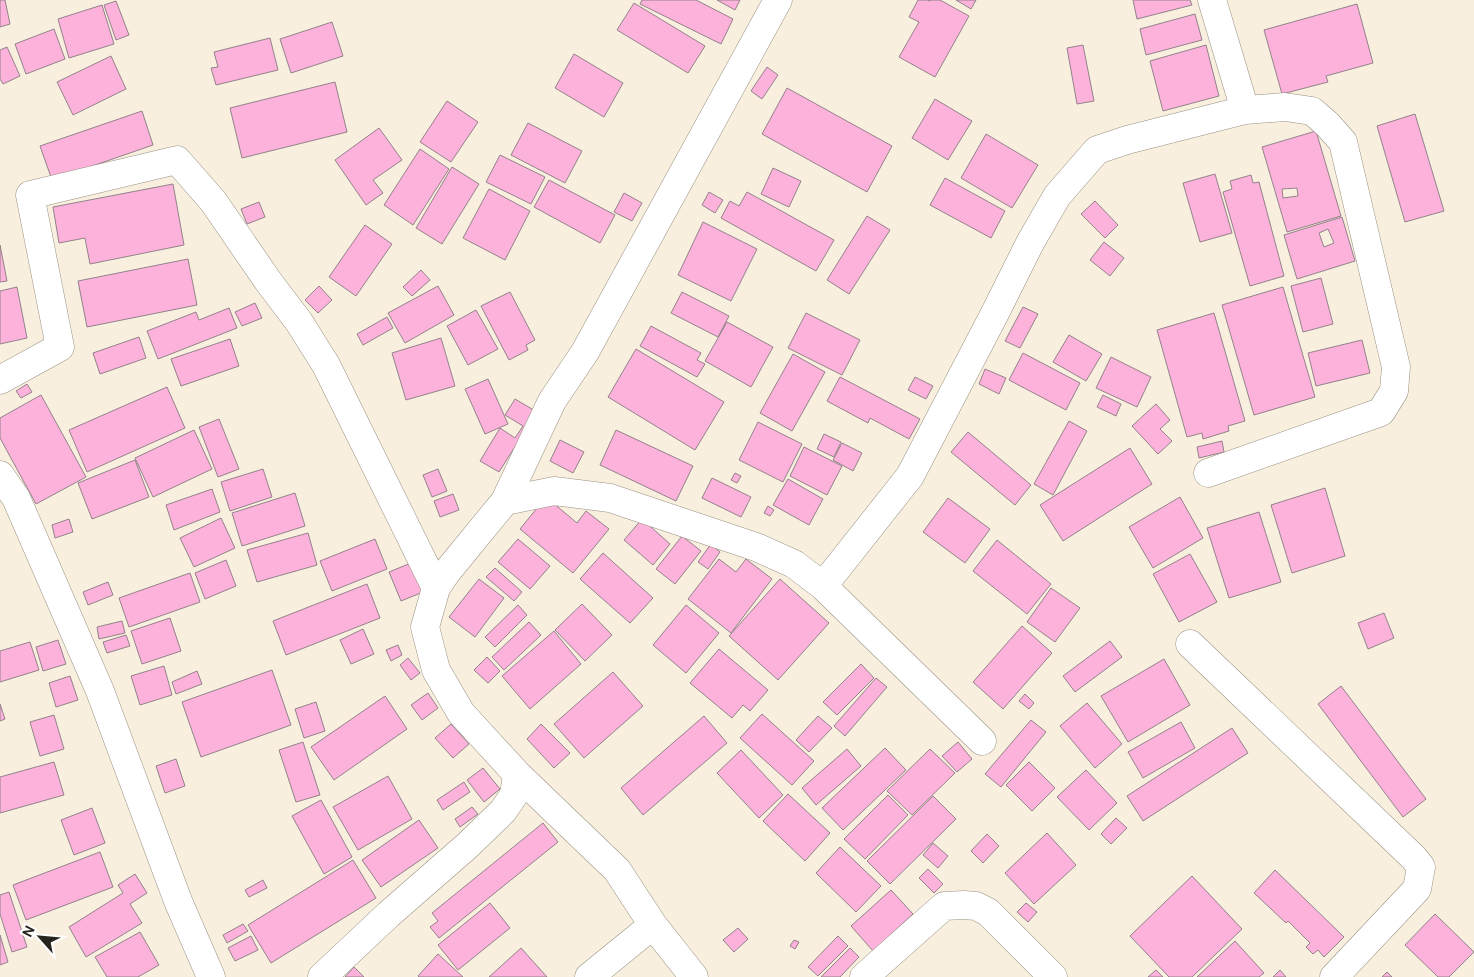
<svg xmlns="http://www.w3.org/2000/svg" width="1474" height="977" font-family="'DM Sans',sans-serif">
	<rect width="100%" height="100%" fill="#f8efdf"/>
	<path fill="#fcb2da" stroke="#93828a" fill-rule="evenodd" d="M0 0H5L10 24 0 27Z
		M642 0H696L733 19 721 44 640 4Z
		M717 0H740L735 10Z
		M918 0H927L930 1V0H940L969 16 935 77 899 57 919 22 909 17Z
		M956 0H976L971 9Z
		M1133 0H1190L1192 5 1137 19Z
		M116 1 129 35 116 40 104 5Z
		M634 3 705 46 688 73 617 30Z
		M1357 4 1373 63 1326 76 1328 82 1282 94 1264 30Z
		M102 5 114 44 69 58 58 19Z
		M1195 14 1202 40 1146 55 1140 29Z
		M332 22 343 56 291 73 280 39Z
		M54 29 65 59 26 74 15 44Z
		M270 38 278 70 216 85 211 68 218 67 214 52Z
		M1083 45 1094 101 1077 104 1067 48Z
		M1206 45 1219 96 1163 111 1150 61Z
		M7 47 20 76 3 84 0 79V50Z
		M574 54 623 83 604 117 555 88Z
		M111 56 126 89 73 115 57 82Z
		M767 67 778 75 762 99 751 91Z
		M335 82 347 132 242 158 230 108Z
		M787 88 892 146 867 192 762 134Z
		M935 99 972 121 948 160 912 138Z
		M447 101 478 122 451 162 420 142Z
		M142 111 153 145 52 180 40 146Z
		M1415 114 1444 211 1405 222 1377 126Z
		M528 123 582 151 565 183 511 155Z
		M379 128 402 160 373 180 383 193 366 205 335 160Z
		M1316 131 1341 216 1287 232 1262 147ZM1297 188 1298 196 1283 198 1282 189Z
		M986 134 1038 165 1012 208 961 178Z
		M420 149 449 169 413 225 384 205Z
		M500 155 545 177 531 204 486 182Z
		M452 167 479 184 442 244 416 228Z
		M773 168 801 181 789 207 761 194Z
		M1215 174 1232 233 1200 242 1183 183Z
		M1251 175 1253 183 1259 182 1284 276 1250 286 1223 192 1232 189 1230 181Z
		M945 178 1005 211 991 238 930 205Z
		M549 180 615 215 600 243 534 207Z
		M173 184 184 245 90 264 85 238 59 243 53 207Z
		M489 189 530 211 505 260 463 238Z
		M709 192 723 200 715 213 702 205Z
		M747 192 834 240 816 271 721 218 730 201 739 206Z
		M624 193 642 203 632 221 614 212Z
		M1095 201 1118 225 1105 238 1081 214Z
		M259 202 265 217 247 224 241 209Z
		M867 216 890 230 849 294 827 280Z
		M1342 217 1355 261 1297 279 1284 235ZM1328 229 1334 243 1324 247 1319 233Z
		M703 222 757 249 731 301 678 275Z
		M365 225 392 244 356 296 329 277Z
		M1104 242 1124 258 1110 276 1090 260Z
		M0 245 7 281 0 282Z
		M188 259 197 305 87 327 78 281Z
		M421 270 430 280 412 296 403 287Z
		M1321 278 1333 324 1303 332 1291 286Z
		M319 286 332 300 318 313 305 300Z
		M438 286 454 315 405 343 388 313Z
		M17 287 27 338 0 344V291Z
		M1283 287 1315 397 1254 415 1222 305Z
		M510 292 535 340 526 345 528 350 509 360 481 306Z
		M682 292 729 316 718 337 671 313Z
		M255 303 262 318 242 326 235 312Z
		M1023 307 1038 314 1020 348 1005 341Z
		M229 308 237 328 158 359 147 331 196 312 199 320Z
		M476 310 498 349 468 365 447 326Z
		M806 313 860 340 842 375 788 348Z
		M1214 313 1245 421 1228 426 1229 431 1203 439 1202 433 1187 437 1157 330Z
		M387 317 393 328 363 345 357 334Z
		M727 322 773 347 751 387 705 361Z
		M651 326 701 353 697 360 705 364 697 377 640 346Z
		M1069 335 1102 354 1086 381 1053 362Z
		M139 337 146 358 100 374 93 353Z
		M441 338 455 386 406 400 392 353Z
		M230 339 239 366 181 386 171 359Z
		M1362 340 1370 373 1316 386 1308 353Z
		M636 349 724 402 695 450 608 397Z
		M1023 353 1080 383 1066 410 1009 380Z
		M793 354 825 372 792 431 760 413Z
		M1111 357 1151 377 1137 407 1096 388Z
		M985 369 1006 378 999 394 979 384Z
		M840 377 920 419 909 439 870 418 868 423 827 401Z
		M915 377 933 386 926 399 908 390Z
		M488 379 508 424 485 434 465 389Z
		M27 384 32 392 21 398 16 391Z
		M167 387 185 428 87 472 69 430Z
		M41 395 86 477 36 504 0 438V418Z
		M1103 395 1121 404 1116 416 1097 407Z
		M515 399 537 412 499 472 480 461 500 428 515 438 523 426 505 415Z
		M1156 404 1170 420 1160 429 1172 441 1158 454 1132 426Z
		M219 419 239 469 218 477 199 427Z
		M1069 421 1087 431 1053 495 1034 484Z
		M758 422 802 444 783 482 739 460Z
		M194 430 212 469 153 497 135 458Z
		M616 430 693 466 676 501 600 465Z
		M968 432 1031 485 1015 505 951 452Z
		M824 434 841 442 834 457 817 449Z
		M560 440 584 452 573 473 550 461Z
		M1222 441 1224 452 1199 458 1197 447Z
		M842 443 862 453 853 471 833 460Z
		M804 447 842 466 827 495 790 476Z
		M1130 448 1152 484 1063 541 1040 505Z
		M135 460 149 497 92 519 78 483Z
		M263 469 272 497 230 511 221 482Z
		M438 469 447 491 432 497 423 475Z
		M735 473 741 476 737 483 731 480Z
		M712 478 751 497 741 517 702 498Z
		M788 479 823 499 809 525 773 505Z
		M1325 488 1345 556 1292 573 1271 505Z
		M212 489 220 512 174 530 166 505Z
		M295 493 305 526 242 546 232 513Z
		M453 494 459 510 440 517 434 501Z
		M546 497 577 523 586 511 609 529 573 573 520 529Z
		M1180 497 1203 538 1153 568 1129 527Z
		M948 498 990 529 965 563 923 532Z
		M768 506 774 510 770 516 764 513Z
		M1259 512 1281 582 1229 598 1207 528Z
		M221 518 235 548 194 567 180 538Z
		M69 519 73 532 55 538 52 525Z
		M642 519 670 544 653 565 624 540Z
		M308 533 317 565 257 582 247 550Z
		M682 536 701 551 675 584 656 569Z
		M375 539 387 569 332 591 320 561Z
		M518 539 550 566 530 589 498 562Z
		M997 540 1051 584 1027 614 973 571Z
		M711 544 720 552 708 569 698 562Z
		M603 553 653 598 630 623 580 579Z
		M1190 554 1217 602 1179 622 1153 574Z
		M719 559 736 572 746 559 772 579 731 633 688 599Z
		M226 560 236 586 205 599 195 573Z
		M411 563 423 592 401 601 389 572Z
		M495 568 522 592 514 601 486 577Z
		M190 573 200 602 129 627 119 598Z
		M479 579 504 598 475 637 449 617Z
		M780 579 829 623 778 680 729 636Z
		M108 582 113 595 88 605 83 592Z
		M367 584 380 618 286 655 273 621Z
		M1051 588 1080 608 1055 642 1027 622Z
		M582 604 612 635 585 661 555 630Z
		M518 605 527 615 495 647 485 637Z
		M686 605 719 633 686 673 653 645Z
		M1384 613 1394 638 1368 649 1358 623Z
		M170 618 181 651 142 664 131 631Z
		M122 621 125 633 99 639 97 627Z
		M529 622 541 635 504 670 492 657Z
		M1022 626 1052 653 1003 709 973 682Z
		M363 629 374 654 351 664 340 640Z
		M554 631 581 664 530 709 502 676Z
		M126 635 130 646 107 653 103 642Z
		M58 640 66 664 43 671 36 647Z
		M1110 641 1122 657 1075 692 1063 676Z
		M30 642 39 670 0 682V651Z
		M398 645 402 655 391 661 386 650Z
		M719 649 768 690 750 711 743 705 732 718 690 683Z
		M487 657 500 671 488 683 474 670Z
		M408 658 420 673 411 680 400 665Z
		M1164 659 1190 705 1128 742 1101 696Z
		M861 664 874 678 837 715 823 702Z
		M164 666 172 695 140 705 131 676Z
		M272 670 291 725 201 757 182 702Z
		M197 671 202 684 176 694 172 682Z
		M613 672 643 706 584 758 554 724Z
		M70 676 78 700 56 707 49 683Z
		M876 678 887 687 845 736 834 726Z
		M1341 686 1426 799 1403 817 1318 704Z
		M428 693 438 708 422 720 411 705Z
		M1025 694 1034 703 1029 709 1019 701Z
		M385 696 407 729 334 780 311 747Z
		M316 702 325 731 304 738 295 709Z
		M1087 703 1122 744 1095 768 1060 726Z
		M0 704 5 719 0 721Z
		M762 714 814 761 792 785 740 738Z
		M54 715 64 749 40 756 30 722Z
		M704 716 727 743 643 815 621 788Z
		M818 716 832 728 809 752 796 740Z
		M1031 720 1046 732 1001 787 985 774Z
		M1181 722 1195 748 1143 778 1128 752Z
		M451 724 469 744 453 758 435 738Z
		M541 724 570 753 554 768 527 739Z
		M1232 728 1248 753 1143 821 1127 796Z
		M303 742 320 795 296 802 279 750Z
		M958 742 972 759 957 772 942 756Z
		M885 748 906 770 843 830 822 808Z
		M847 749 861 766 816 805 802 788Z
		M930 749 955 773 912 815 887 791Z
		M741 750 783 795 759 818 717 773Z
		M176 759 185 786 165 793 156 766Z
		M54 762 64 795 0 813V777Z
		M1029 762 1055 788 1032 811 1006 785Z
		M483 768 500 789 484 802 467 780Z
		M1086 770 1117 803 1089 830 1057 797Z
		M388 776 412 819 358 850 333 807Z
		M464 782 470 792 443 810 437 800Z
		M788 794 830 833 805 861 763 821Z
		M888 795 908 815 865 859 844 839Z
		M933 796 956 819 890 884 867 861Z
		M321 800 352 857 324 874 292 816Z
		M472 807 478 814 460 827 455 819Z
		M92 808 105 843 74 855 61 820Z
		M1116 818 1127 828 1111 844 1101 834Z
		M419 820 438 848 381 887 362 860Z
		M543 823 558 842 439 938 430 927 438 921 432 913Z
		M1047 833 1076 865 1034 904 1005 873Z
		M987 834 999 846 983 863 971 851Z
		M933 843 948 856 938 868 923 855Z
		M840 847 881 886 856 912 816 873Z
		M100 852 113 887 26 920 13 885Z
		M353 860 376 898 271 963 248 925Z
		M928 869 943 884 934 893 919 878Z
		M1275 870 1344 937 1324 957 1318 950 1313 954 1306 947 1310 943 1288 921 1286 923 1254 893Z
		M135 874 147 893 130 904 142 923 86 957 69 927 123 893 118 885Z
		M1192 876 1242 929 1192 977H1169L1130 936Z
		M263 880 267 888 249 897 245 890Z
		M891 890 913 914 873 951 851 926Z
		M9 892 27 947 12 952 0 914V895Z
		M490 903 510 928 458 970 438 945Z
		M1026 903 1037 912 1028 922 1017 912Z
		M1435 914 1474 952 1449 977H1438L1405 945Z
		M243 924 248 931 227 943 223 935Z
		M738 928 748 939 734 952 723 940Z
		M140 932 159 965 138 977H107L95 957Z
		M0 935 8 962 0 965Z
		M251 936 258 950 235 961 228 948Z
		M838 936 848 946 818 976 808 967Z
		M794 940 799 942 795 949 790 946Z
		M1235 941 1264 973 1259 977H1197Z
		M521 948 547 977H489Z
		M850 948 859 957 840 977H821Z
		M438 954 463 977H419L418 976Z
		M354 967 364 977H345Z
		M1156 970 1163 977H1148Z
		M1280 970 1286 977H1273Z
		M1387 972 1392 977H1382Z"/>
	<g fill="none" stroke-linecap="round" stroke-linejoin="round">
		<defs>
			<path id="minor" d="M1212 0 1245 110
				M0 380 60 347 30 195 177 160 213 201 268 281 299 322 326 365 436 588
				M0 475 16 498 100 691 178 901 211 977
				M505 501 554 491 610 498 756 547 794 564 823 586 982 741
				M823 586 910 476 994 315 1030 243 1057 196 1097 150 1127 140 1245 110 1285 107 1312 111 1327 124 1343 142 1396 367 1394 391 1381 412 1208 473
				M1190 644 1414 858 1421 867 1417 889 1334 977
				M322 977 389 914 468 845 503 811 514 795 517 774
				M589 977 653 925
				M694 977 653 925 617 870 517 774 461 713 436 670 425 627 436 588 446 573 505 501 552 401 585 352 778 0
				M864 977 944 906 964 905 976 906 988 912 1053 977"/>
		</defs>
		<use href="#minor" stroke="#999182" stroke-width="29"/>
		<use href="#minor" stroke="#fff" stroke-width="28"/>
	</g>
	<g transform="translate(40 937) rotate(297)" stroke="#fefefe" stroke-width="4" paint-order="stroke">
	<path d="M0-4L9 19L0 12L-9 19Z" fill="#27241e"/>
	<text y="-8" font-size="14" font-weight="bold" text-anchor="middle" fill="#27241e">N</text>
	</g>
</svg>
